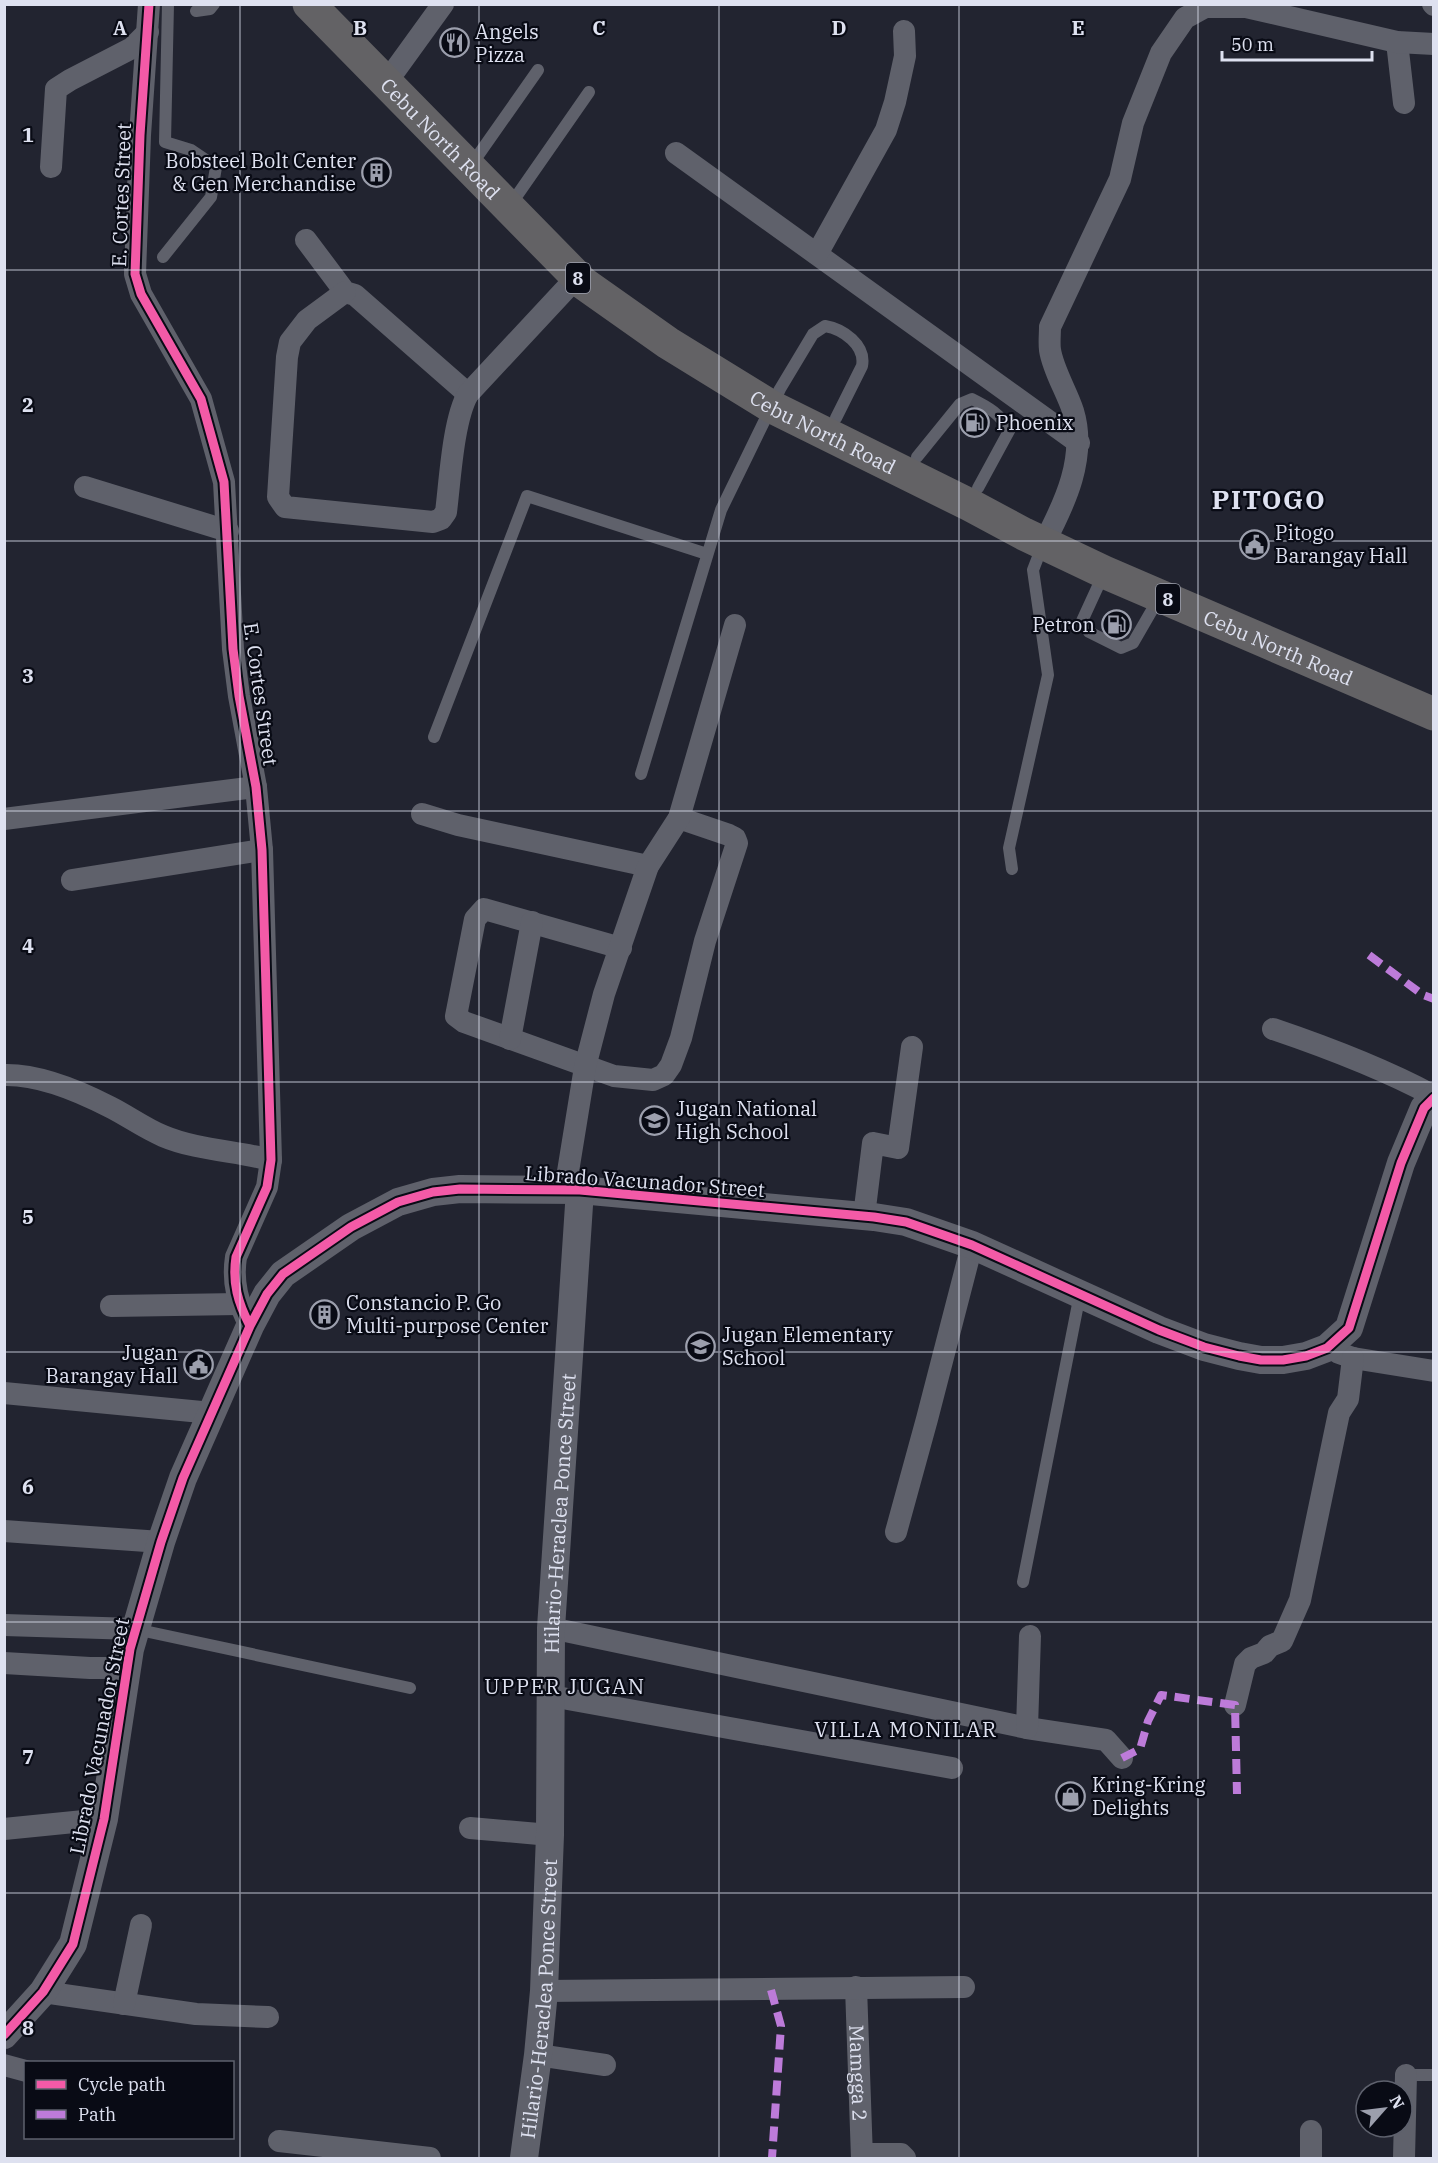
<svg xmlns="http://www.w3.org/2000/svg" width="1438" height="2163" font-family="'IBM Plex Serif',serif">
	<rect width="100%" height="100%" fill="#222430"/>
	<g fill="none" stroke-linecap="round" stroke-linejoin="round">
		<path stroke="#5f616b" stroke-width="12" d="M196 11 210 9 214 4
			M479 154 538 70
			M518 194 589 92
			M163 257 211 197 216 167 191 150 165 142 168 4
			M917 457 960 404 972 399C988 407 1001 414 1009 431L978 488
			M1104 573 1082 621 1089 632 1121 648 1133 643 1159 598
			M434 737 527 496 707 554
			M641 774 721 510 780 389 813 334 825 326C843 329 866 345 862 366L836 418
			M1012 869 1009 848 1048 675 1033 570 1043 544
			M1023 1582 1080 1294
			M135 1629 410 1688
			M1406 2075H1434"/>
		<g stroke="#5f616b" stroke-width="22">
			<path d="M149 4 140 135 135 274 141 294 201 399 224 482 233 649 239 696 256 787 262 850 271 1160 267 1187 236 1257C232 1283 238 1303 250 1326"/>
			<path d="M1433 4 1434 5"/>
			<path d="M1397 42 1404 103"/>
			<path d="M384 81 396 69 443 4"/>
			<path d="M676 153 1079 443"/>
			<path d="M51 167 56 89 70 80 132 48 148 32"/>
			<path d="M306 240 345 292 355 295 468 394"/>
			<path d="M817 254 886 130 895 102 905 56 904 31"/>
			<path d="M345 292 307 320 290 342 287 357 278 497 285 507 433 522 441 519 446 512C450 481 453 420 468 394L577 277"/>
			<path d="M85 487 228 531"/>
			<path d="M1044 543C1065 503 1087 457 1073 411 1067 392 1053 370 1050 350 1049 343 1050 334 1050 327L1120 179 1133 123 1161 53 1185 18 1205 7H1246L1397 42 1434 44"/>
			<path d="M422 814 458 825 648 866"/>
			<path d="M4 819 256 787"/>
			<path d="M72 880 262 850"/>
			<path d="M621 948 484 909 475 919 456 1016 464 1022 614 1076 653 1080 664 1075 671 1065 681 1038 705 941 737 843 735 838 729 835 679 818"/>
			<path d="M1273 1029C1329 1048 1382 1068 1434 1096"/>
			<path d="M510 1039 532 922"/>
			<path d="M4 1075C40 1074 79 1091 110 1107 128 1116 144 1128 163 1136 196 1150 236 1151 271 1160"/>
			<path d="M565 1190 585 1067 604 994 648 866 679 818 735 625"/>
			<path d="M864 1216 873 1143 898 1148 912 1047"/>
			<path d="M111 1306 239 1304"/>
			<path d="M1339 1353 1353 1358 1434 1371"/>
			<path d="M4 1393 212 1413"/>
			<path d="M4 1531 161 1542"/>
			<path d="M896 1532 927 1419 972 1245"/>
			<path d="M4 1625 135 1629"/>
			<path d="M551 1628 1027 1728 1106 1740 1122 1758"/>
			<path d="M4 1663 90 1668H127"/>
			<path d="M551 1696 952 1768"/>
			<path d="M1235 1705 1245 1664 1251 1658 1264 1653 1270 1646 1282 1641 1300 1600 1339 1413 1348 1399 1353 1358"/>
			<path d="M1027 1728 1030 1636"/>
			<path d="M470 1828 550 1835"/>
			<path d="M4 1829 104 1819"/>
			<path id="s1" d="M856 1987 862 2158"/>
			<path d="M544 1991 964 1987"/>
			<path d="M43 1992 196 2014 268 2017"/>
			<path d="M124 2004 141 1925"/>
			<path d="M538 2055 605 2065"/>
			<path d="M4 2065 26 2071"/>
			<path d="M279 2141 430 2158"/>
			<path d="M862 2154H901L905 2158"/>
			<path d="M1311 2158V2131"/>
			<path d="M1404 2158 1406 2075"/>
		</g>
		<g stroke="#5f616b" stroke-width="28">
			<path d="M4 2035 43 1992 73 1944 104 1819 130 1649 161 1542 183 1478 250 1326 267 1294 283 1274 351 1227 398 1202 433 1192 460 1189 580 1190 874 1217 906 1222 972 1245 1159 1330 1204 1347 1239 1356 1261 1360H1283L1306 1356 1327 1348 1349 1328 1401 1163 1424 1108 1434 1098"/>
			<path id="s2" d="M524 2158 538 2055 544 1991 550 1835 551 1628 580 1190"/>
		</g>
		<path stroke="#636265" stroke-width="33" id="s3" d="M309 4 583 283 668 343 772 407 970 505 1024 534 1104 572 1434 714"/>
		<path stroke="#bd7bd9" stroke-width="8" stroke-dasharray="15 8" stroke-linecap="butt" d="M1369 955 1423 995 1434 999
			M1122 1758 1140 1749 1148 1721 1161 1695 1235 1705 1237 1794
			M771 1990 781 2026 772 2158"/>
		<defs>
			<path id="cycleway" d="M149 4 140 135 135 274 141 294 201 399 224 482 233 649 239 696 256 787 262 850 271 1160 267 1187 236 1257C232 1283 238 1303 250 1326
				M4 2035 43 1992 73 1944 104 1819 130 1649 161 1542 183 1478 250 1326 267 1294 283 1274 351 1227 398 1202 433 1192 460 1189 580 1190 874 1217 906 1222 972 1245 1159 1330 1204 1347 1239 1356 1261 1360H1283L1306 1356 1327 1348 1349 1328 1401 1163 1424 1108 1434 1098"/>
		</defs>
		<use href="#cycleway" stroke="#090b15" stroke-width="13"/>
		<use href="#cycleway" stroke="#f35aa7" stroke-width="9"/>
	</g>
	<path fill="none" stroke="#dee1f0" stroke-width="1.5" stroke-opacity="0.55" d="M240 4V2158M479 4V2158M719 4V2158M959 4V2158M1198 4V2158M4 270H1434M4 541H1434M4 811H1434M4 1082H1434M4 1352H1434M4 1622H1434M4 1893H1434"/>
	<defs>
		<symbol id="restaurant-ring" viewBox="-11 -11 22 22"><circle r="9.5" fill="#090b15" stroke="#9c9fad" stroke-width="1.5"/><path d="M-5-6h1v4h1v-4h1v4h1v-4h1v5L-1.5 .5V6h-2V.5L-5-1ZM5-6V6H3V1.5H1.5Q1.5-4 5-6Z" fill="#9c9fad"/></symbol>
		<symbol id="building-ring" viewBox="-11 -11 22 22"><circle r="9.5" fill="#090b15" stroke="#9c9fad" stroke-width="1.5"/><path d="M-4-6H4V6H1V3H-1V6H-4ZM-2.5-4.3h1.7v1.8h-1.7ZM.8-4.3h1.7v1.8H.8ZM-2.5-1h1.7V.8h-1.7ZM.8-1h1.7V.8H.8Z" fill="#9c9fad"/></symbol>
		<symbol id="fuel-ring" viewBox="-11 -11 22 22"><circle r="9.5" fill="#090b15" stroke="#9c9fad" stroke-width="1.5"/><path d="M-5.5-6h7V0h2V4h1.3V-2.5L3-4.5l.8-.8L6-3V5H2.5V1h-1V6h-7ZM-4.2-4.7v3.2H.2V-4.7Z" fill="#9c9fad"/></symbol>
		<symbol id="civic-ring" viewBox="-11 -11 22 22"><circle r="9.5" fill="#090b15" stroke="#9c9fad" stroke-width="1.5"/><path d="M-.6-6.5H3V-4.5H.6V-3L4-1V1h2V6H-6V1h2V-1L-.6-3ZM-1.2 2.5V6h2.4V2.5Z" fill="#9c9fad"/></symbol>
		<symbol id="school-ring" viewBox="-11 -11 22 22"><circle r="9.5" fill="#090b15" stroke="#9c9fad" stroke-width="1.5"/><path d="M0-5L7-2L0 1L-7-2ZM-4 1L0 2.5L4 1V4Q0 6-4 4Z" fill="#9c9fad"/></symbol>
		<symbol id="shop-ring" viewBox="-11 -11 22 22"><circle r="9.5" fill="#090b15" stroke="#9c9fad" stroke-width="1.5"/><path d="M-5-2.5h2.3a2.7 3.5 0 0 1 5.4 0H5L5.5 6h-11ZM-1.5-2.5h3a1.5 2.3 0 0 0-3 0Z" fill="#9c9fad"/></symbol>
	</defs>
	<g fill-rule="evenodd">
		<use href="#restaurant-ring" x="438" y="26" width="33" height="33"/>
		<use href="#building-ring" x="360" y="156" width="33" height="33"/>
		<use href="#fuel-ring" x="958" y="406" width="33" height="33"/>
		<use href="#civic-ring" x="1238" y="528" width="33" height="33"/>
		<use href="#fuel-ring" x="1100" y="608" width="33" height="33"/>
		<use href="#school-ring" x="638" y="1104" width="33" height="33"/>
		<use href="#building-ring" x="308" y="1298" width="33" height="33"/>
		<use href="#school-ring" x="684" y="1330" width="33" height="33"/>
		<use href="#civic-ring" x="182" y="1348" width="33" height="33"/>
		<use href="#shop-ring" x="1054" y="1780" width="33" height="33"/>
	</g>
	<g text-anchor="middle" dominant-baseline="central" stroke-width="4.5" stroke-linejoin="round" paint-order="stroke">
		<g fill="#090b15" stroke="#9ea1ae" stroke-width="1.5">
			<rect x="566" y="263" width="24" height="30" rx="4.5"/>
			<rect x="1156" y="584" width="24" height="30" rx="4.5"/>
		</g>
		<g font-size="18" font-weight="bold" fill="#dee1f0">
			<text x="578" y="278">8</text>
			<text x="1168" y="599">8</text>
		</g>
		<g font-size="20" fill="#dee1f0" stroke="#090b15" text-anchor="start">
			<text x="475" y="31">Angels<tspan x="475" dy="23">Pizza</tspan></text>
			<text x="356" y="160" text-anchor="end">Bobsteel Bolt Center<tspan x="356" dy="23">&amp; Gen Merchandise</tspan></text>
			<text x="996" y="422">Phoenix</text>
			<text x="1275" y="532">Pitogo<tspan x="1275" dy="23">Barangay Hall</tspan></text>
			<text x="1095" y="624" text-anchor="end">Petron</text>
			<text x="676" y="1108">Jugan National<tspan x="676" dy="23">High School</tspan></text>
			<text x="346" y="1302">Constancio P. Go<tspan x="346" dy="23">Multi-purpose Center</tspan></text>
			<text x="722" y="1334">Jugan Elementary<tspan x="722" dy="23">School</tspan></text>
			<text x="178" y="1352" text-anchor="end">Jugan<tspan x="178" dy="23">Barangay Hall</tspan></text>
			<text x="1092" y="1784">Kring-Kring<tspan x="1092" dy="23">Delights</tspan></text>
		</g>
		<g font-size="20" fill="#dee1f0" stroke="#090b15">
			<text stroke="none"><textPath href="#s3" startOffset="188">Cebu North Road</textPath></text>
			<text transform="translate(121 195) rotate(-88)">E. Cortes Street</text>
			<text stroke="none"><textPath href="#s3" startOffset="674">Cebu North Road</textPath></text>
			<text stroke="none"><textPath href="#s3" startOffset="1178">Cebu North Road</textPath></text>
			<text transform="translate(261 694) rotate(82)">E. Cortes Street</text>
			<text transform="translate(645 1181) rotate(4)">Librado Vacunador Street</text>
			<text stroke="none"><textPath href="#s2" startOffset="646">Hilario-Heraclea Ponce Street</textPath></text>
			<text transform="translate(99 1736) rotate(-79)">Librado Vacunador Street</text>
			<text stroke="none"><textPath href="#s2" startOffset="160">Hilario-Heraclea Ponce Street</textPath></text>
			<text stroke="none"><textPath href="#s1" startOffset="86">Mamgga 2</textPath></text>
		</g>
		<g font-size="21" letter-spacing="1.5" fill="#dee1f0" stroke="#090b15">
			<text x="565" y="1686">UPPER JUGAN</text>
			<text x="906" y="1729">VILLA MONILAR</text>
		</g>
		<g font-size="26" font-weight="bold" letter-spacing="1.5" fill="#dee1f0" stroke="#090b15">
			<text x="1269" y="499">PITOGO</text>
		</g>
	</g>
	<g font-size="20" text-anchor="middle" font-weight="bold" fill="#dee1f0" stroke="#090b15" stroke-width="4.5" stroke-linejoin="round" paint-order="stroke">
		<text x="120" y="35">A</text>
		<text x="360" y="35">B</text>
		<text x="599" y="35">C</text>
		<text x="839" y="35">D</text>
		<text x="1078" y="35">E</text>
		<text x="28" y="142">1</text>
		<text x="28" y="412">2</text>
		<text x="28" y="683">3</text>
		<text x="28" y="953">4</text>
		<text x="28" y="1224">5</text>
		<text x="28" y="1494">6</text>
		<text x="28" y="1764">7</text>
		<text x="28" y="2035">8</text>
	</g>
	<rect width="1438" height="2163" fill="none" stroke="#dee1f0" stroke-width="12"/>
	<rect x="24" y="2061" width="210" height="78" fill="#090b15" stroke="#5e616d" stroke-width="1.5"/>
	<rect x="36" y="2080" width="30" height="9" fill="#f35aa7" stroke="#5e616d" stroke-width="1.5"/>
	<text x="78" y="2091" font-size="18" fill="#dee1f0">Cycle path</text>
	<rect x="36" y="2110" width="30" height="9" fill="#bd7bd9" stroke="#5e616d" stroke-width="1.5"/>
	<text x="78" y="2121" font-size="18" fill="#dee1f0">Path</text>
	<g transform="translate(1384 2109) rotate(62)"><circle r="28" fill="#090b15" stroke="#5e616d" stroke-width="1.5"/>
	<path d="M0-4.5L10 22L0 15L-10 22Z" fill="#9c9fad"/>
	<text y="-9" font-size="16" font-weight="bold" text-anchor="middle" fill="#dee1f0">N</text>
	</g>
	<path d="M1222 51v9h150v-9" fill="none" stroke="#dee1f0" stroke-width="3"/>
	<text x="1231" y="51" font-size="18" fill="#dee1f0" stroke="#090b15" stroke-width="4.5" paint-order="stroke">50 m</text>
</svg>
